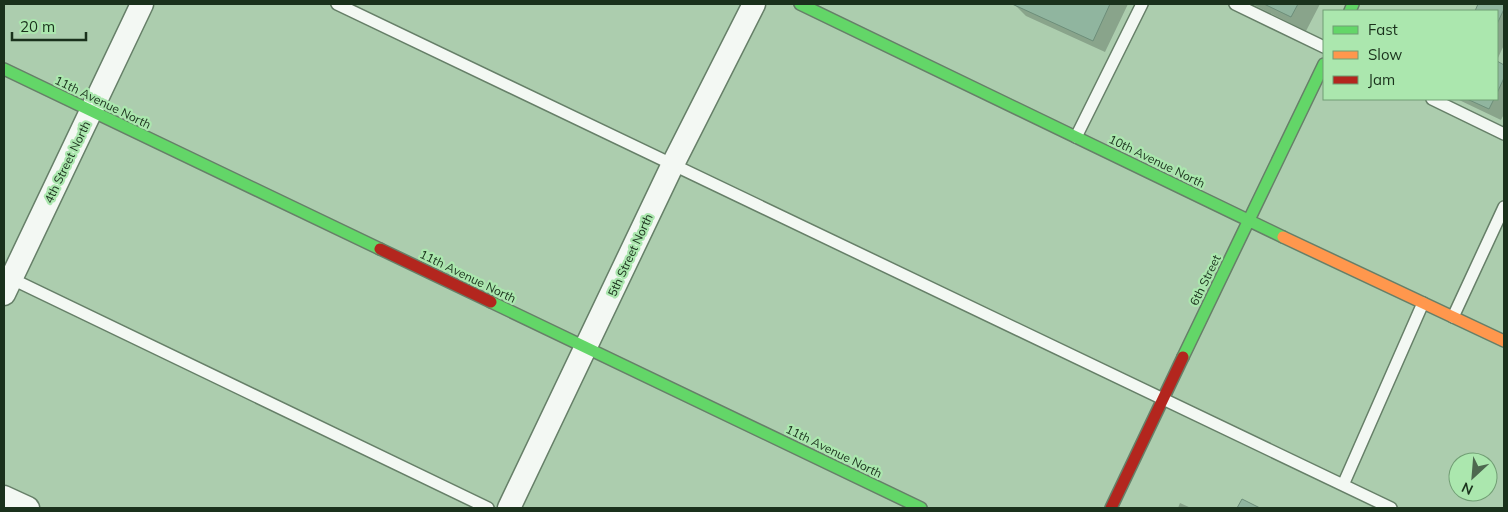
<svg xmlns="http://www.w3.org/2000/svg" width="1508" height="512" font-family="Mulish,sans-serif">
	<rect width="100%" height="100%" fill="#accdae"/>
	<path fill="#0003" d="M1014 4H1128L1105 52 1026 16Z
		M1252 4H1320L1306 31Z
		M1480 4H1504V45L1497 60V11H1476Z
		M1497 63 1504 66V114L1501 120 1457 99H1497Z
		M1180 503 1191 508H1178Z"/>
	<path fill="#90b59f" stroke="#6d8e7a" d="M1012 4H1110L1093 41Z
		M1264 4H1298L1291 17Z
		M1478 4H1504V9L1497 24V11H1475Z
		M1497 61 1504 65V78L1497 93Z
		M1467 99H1494L1489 109Z
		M1242 499 1260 508H1237Z"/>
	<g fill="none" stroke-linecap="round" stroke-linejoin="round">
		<defs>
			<path id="lane" d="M337 4 1391 508
				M1235 4 1324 47
				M1432 99 1504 134
				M1076 137 1142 4
				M8 277 488 508
				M1453 317 1504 207
				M1343 485 1423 303"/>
			<path id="street" d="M4 294 142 4
				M4 497 28 508
				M509 508 673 164 754 4"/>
			<path id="fast" d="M800 4 1283 237
				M1350 11 1353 4
				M4 69 380 249
				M491 302 921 508
				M1183 357 1324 64"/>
			<path id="slow" d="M1283 237 1504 341"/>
			<path id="jam" d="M380 249 491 302
				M1111 508 1183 357"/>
		</defs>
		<use href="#lane" stroke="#667f68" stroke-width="14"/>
		<use href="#street" stroke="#667f68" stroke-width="25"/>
		<use href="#fast" stroke="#667f68" stroke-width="14"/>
		<use href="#slow" stroke="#667f68" stroke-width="14"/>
		<use href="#jam" stroke="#667f68" stroke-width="14"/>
		<use href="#lane" stroke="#f3f8f3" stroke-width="11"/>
		<use href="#street" stroke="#f3f8f3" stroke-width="22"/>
		<use href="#fast" stroke="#63d668" stroke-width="11"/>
		<use href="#slow" stroke="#ff974d" stroke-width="11"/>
		<use href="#jam" stroke="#b3261e" stroke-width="11"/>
	</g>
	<g text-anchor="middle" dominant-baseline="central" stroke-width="4.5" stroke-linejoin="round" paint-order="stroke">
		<g font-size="12" fill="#1a311c" stroke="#abe7ae">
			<text transform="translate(103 102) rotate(26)">11th Avenue North</text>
			<text transform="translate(1157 161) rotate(26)">10th Avenue North</text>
			<text transform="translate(67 162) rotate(-64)">4th Street North</text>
			<text transform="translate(630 255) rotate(-65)">5th Street North</text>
			<text transform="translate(468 276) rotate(26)">11th Avenue North</text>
			<text transform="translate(1205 280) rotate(-64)">6th Street</text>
			<text transform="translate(834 451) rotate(26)">11th Avenue North</text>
		</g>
	</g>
	<rect width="1508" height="512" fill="none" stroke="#1a311c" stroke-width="10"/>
	<rect x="1323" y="10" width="175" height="90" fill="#abe7ae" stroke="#719e74"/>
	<rect x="1333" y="26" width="25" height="8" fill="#63d668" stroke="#719e74"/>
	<text x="1368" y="35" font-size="15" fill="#1a311c">Fast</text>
	<rect x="1333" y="51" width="25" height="8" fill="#ff974d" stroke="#719e74"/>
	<text x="1368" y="60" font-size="15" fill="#1a311c">Slow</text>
	<rect x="1333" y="76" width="25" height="8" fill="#b3261e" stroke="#719e74"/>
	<text x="1368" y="85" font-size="15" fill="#1a311c">Jam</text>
	<g transform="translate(1473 477) rotate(206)"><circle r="24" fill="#abe7ae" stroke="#719e74"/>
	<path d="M0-4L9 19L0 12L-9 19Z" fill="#4d684f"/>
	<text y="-8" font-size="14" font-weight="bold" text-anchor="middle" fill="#1a311c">N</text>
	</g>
	<path d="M12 32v8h74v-8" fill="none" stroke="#1a311c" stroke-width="2.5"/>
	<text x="20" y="32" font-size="15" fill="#1a311c" stroke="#abe7ae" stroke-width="4" paint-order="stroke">20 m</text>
</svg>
